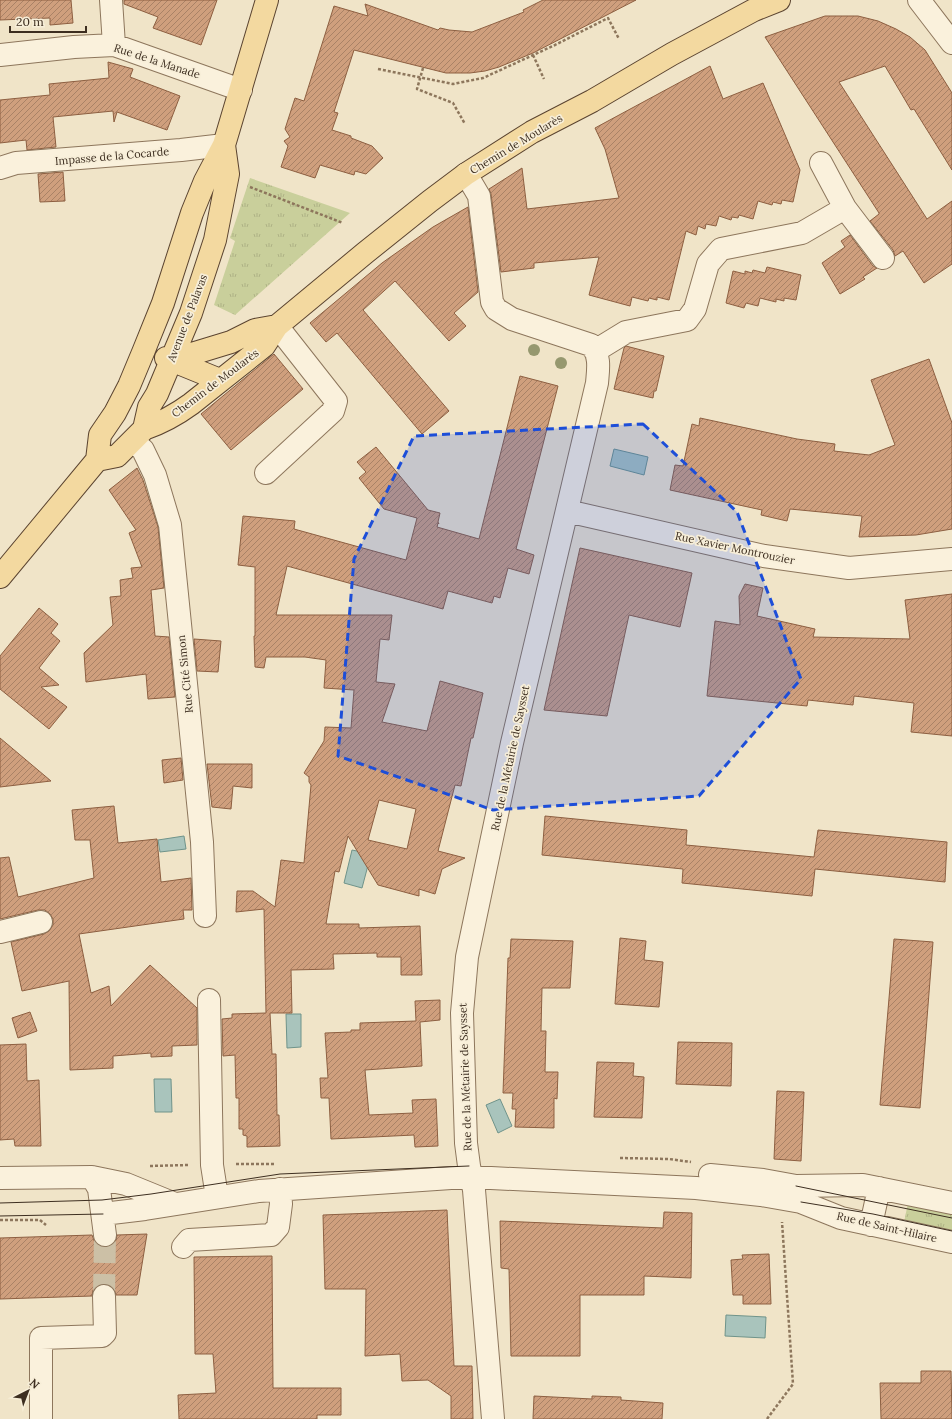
<svg xmlns="http://www.w3.org/2000/svg" width="952" height="1419" font-family="Lora,serif">
	<defs>
		<pattern id="grass-tufts" width="24" height="20" patternUnits="userSpaceOnUse"><rect width="24" height="20" fill="#c9cf9b"/><path d="M3 7l-1-3M5 7V3M7 7l1-3M15 17l-1-3M17 17v-4M19 17l1-3" fill="none" stroke="#aeb285"/></pattern>
		<pattern id="building-hatch" width="6" height="6" patternUnits="userSpaceOnUse"><rect width="6" height="6" fill="#cf9f7d"/><path d="M-1 1l2-2M0 6l6-6M5 7l2-2" fill="none" stroke="#a98266"/></pattern>
	</defs>
	<rect width="100%" height="100%" fill="#f0e4c8"/>
	<path fill="url(#grass-tufts)" d="M250 178 350 213 235 315 214 305 235 241 230 238Z
		M908 1203 952 1212V1237L903 1227Z"/>
	<path fill="#a9c4bc" stroke="#6f938a" d="M614 449 648 457 644 475 610 466Z
		M184 836 186 849 160 852 158 840Z
		M352 850 371 854 362 888 344 883Z
		M286 1014H301V1047L287 1048Z
		M154 1079H171L172 1112H155Z
		M500 1099 512 1126 498 1133 486 1105Z
		M726 1315 766 1317 765 1338 725 1336Z"/>
	<path fill="url(#building-hatch)" stroke="#8d5f41" fill-rule="evenodd" d="M0 0H71L73 23 50 25V18L0 20Z
		M124 0H217L201 45 153 28 158 17 124 4Z
		M543 0H636L533 53 499 67 485 71 470 73H446L354 50 334 112 338 113 332 130 351 136V138L372 146 383 158 366 174 355 171 354 175 320 165 315 178 281 167 288 146 284 141 290 137 285 129 295 98 304 101 334 6 368 16 365 4 438 30 440 28 449 30 472 32 524 12 523 10Z
		M825 16H858L878 21 896 29 910 37 925 50 952 93V170L914 109 911 110 885 66 839 82 927 219 952 201V264L924 283 903 251 895 256 893 250 870 221 879 214V213L765 37Z
		M108 62 133 69 130 77 180 96 167 130 117 112 114 122 113 111 53 117 56 147 27 150 26 140 0 143V100L50 95 49 84 109 78Z
		M710 66 723 99 763 83 800 170 793 202 782 200 781 204 773 202 772 205 758 201 753 219 739 215 738 218 732 217 731 220 719 216 716 226 706 224 705 229 698 226 696 235 686 231 669 300 657 297V300L649 298 648 301 632 297 630 306 589 295 599 257 534 263V268L501 272 491 194 489 189 522 168 527 209 619 198 605 149 595 128Z
		M63 172 65 201 40 202 38 174Z
		M468 207 478 292 454 313 466 326 449 341 395 281 363 310 449 411 422 434 337 333 326 342 310 323 382 263 433 227Z
		M850 235 873 266 877 268 863 277 865 279 840 294 822 263 845 247 841 241Z
		M767 267 801 275 796 300 784 298V301L776 299V302L760 298 758 306 746 303 744 308 726 303 733 271 745 274V271L752 273 753 270 765 273Z
		M626 346 664 356 656 391H654L653 398 614 389 624 348Z
		M274 354 303 389 231 450 201 414Z
		M929 359 952 423V529L916 535 859 537 862 516 790 509 787 521 761 515 762 510 670 490 675 465 683 466 692 424 699 426 700 418 797 439 835 444 834 451 869 455 895 445 871 380Z
		M520 376 558 386 516 549 534 555 529 574 508 568 500 598 494 596 492 603 448 591 443 609 287 566 276 615H392L389 640 380 639 376 682 395 684 382 722 427 731 440 681 483 693 473 738H471L461 786 455 785 438 851 465 858 442 869 435 894 419 889V896L378 885 348 836 339 872 335 871 326 924H359V928L420 926 422 975H401V957H377V953L333 954 334 969 291 970 292 1013H270L272 1054H276L277 1115H279L280 1146 247 1147V1136L243 1135V1129H239V1098H236L235 1055 223 1056 222 1019 232 1018V1014L266 1013 264 909 236 912 237 891H253L275 907 281 860 304 863 311 785 309 782V777L304 773 324 741 325 727 351 728 354 690 324 688 326 660 305 657H266L264 668 255 667 254 636H255V567L238 565 243 516 295 521 294 529 406 560 417 518 384 509 359 478 366 472 357 462 376 447 428 510 440 513 438 522 439 524 438 523 437 527 479 539ZM379 800 416 809 407 849 368 840Z
		M137 468 143 480 158 527 164 588 151 590 155 636 169 637 175 697 148 699 146 674 86 682 84 653 113 625 110 597 121 596 120 580 133 578 131 568 142 567 129 533 136 530 109 490Z
		M580 548 692 573 680 627 629 615 607 716 544 710Z
		M745 584 763 588 757 616 815 629 813 637 910 639 905 600 952 594V736L911 732 914 703 854 696 853 705 808 700 807 706 707 696 715 621 740 625 739 596Z
		M39 608 58 624 51 633 60 641 39 668 59 685 41 687 67 707 49 729 0 689V656Z
		M194 639 221 641 218 672 197 671Z
		M0 738 51 781 0 787Z
		M181 758 183 780 164 783 162 760Z
		M207 764H252V788L233 786 231 809 212 807Z
		M114 806 118 843 157 839 161 882 191 878 192 910H183L184 919 79 934 91 993 109 986 111 1006 150 965 197 1008V1045L172 1046V1056L151 1057V1053L113 1056V1068L70 1070 69 981 22 991 11 942 44 934 49 931 53 925V919L50 914 45 910H38L0 919V858L9 857 18 897 94 878 90 840H75L72 810Z
		M545 816 687 830 686 845 814 857 818 830 947 842 945 882 815 869 812 896 682 883 683 869 542 855Z
		M620 938 646 941 644 960 663 962 659 1007 615 1004Z
		M511 939 573 941 570 988H542L541 1031H546L545 1072H558L557 1099 554 1098V1128L515 1127 516 1109H512L513 1093H503L508 958H510Z
		M894 939 933 942 920 1108 880 1105Z
		M440 1000V1020L420 1022 422 1066 365 1070 369 1115 413 1113 412 1100 436 1099 438 1146 415 1147 414 1135 331 1139 329 1098H321L320 1078H328L325 1033 351 1032V1030H360V1023L416 1021 415 1001Z
		M30 1012 37 1031 18 1038 12 1018Z
		M678 1042 732 1043 731 1086 676 1084Z
		M26 1044 27 1081 39 1080 41 1146H15L14 1139 0 1140V1045Z
		M597 1062 634 1063 633 1076 644 1077 642 1118 594 1117Z
		M777 1091 804 1092 801 1161 774 1159Z
		M447 1210 454 1366H472L473 1419H451V1396L428 1380 402 1381 400 1354 365 1356 366 1289H325L323 1215Z
		M664 1212 692 1213 691 1278 644 1276V1295H580V1356H511L509 1269 501 1268 500 1221 663 1228Z
		M147 1234 137 1295H116L114 1289 110 1285 103 1284 97 1286 93 1290 92 1296 0 1299V1238L92 1235 95 1243 100 1246 106 1247 113 1245 116 1240 117 1235Z
		M769 1254 771 1304H743V1295H733L731 1260 743 1259 742 1255Z
		M272 1256 273 1388H341V1415H317V1419H179L178 1395 216 1393 213 1354H195L194 1257Z
		M921 1371H951L952 1419H881L880 1383H921Z
		M534 1396 592 1399V1396L621 1397V1400L663 1403 662 1419H533Z"/>
	<g fill="none" stroke-linecap="round" stroke-linejoin="round">
		<path stroke="#ccc0a6" stroke-width="22" stroke-dasharray="22 11" stroke-linecap="butt" d="M104 1296 105 1235"/>
		<defs>
			<path id="minor" d="M111 0 114 45
				M919 0 952 43
				M0 55 74 47 114 45 241 90
				M821 163 845 208 883 258
				M0 168 16 163 181 150 224 145
				M466 174 479 196 492 302 496 309 512 319 591 345C601 355 598 371 597 383L512 743 467 957 462 1013 466 1143 469 1166 474 1190 493 1419
				M595 351 626 332 687 320 695 309 708 264 721 249 802 233 845 208
				M133 441 143 450 155 475 170 525 202 842 205 916
				M266 473 333 411 336 401 277 326
				M567 511 764 556 849 568 952 559
				M0 932 41 922
				M209 1000 212 1165 217 1197
				M710 1175 763 1180 796 1186 863 1185 952 1203
				M92 1177 99 1189 105 1235
				M0 1178 92 1177 126 1184 175 1204
				M103 1214 145 1209 259 1191 451 1178H491L696 1188 761 1195 801 1202 841 1218 952 1242
				M871 1225 879 1188
				M183 1247 189 1240 271 1235 278 1227 281 1204 280 1189
				M41 1419V1338L102 1336 105 1333 104 1296"/>
			<path id="major" d="M166 358 220 380
				M172 360 231 342 255 330 277 326
				M144 429C161 423 176 415 191 404L264 346 277 326 365 253 430 201 466 174 532 132 592 101 672 54 754 10 779 0
				M97 460 117 456 144 429 149 407 157 394 191 313 215 240 228 174 224 145
				M0 577 97 460 100 435 115 413 129 386 144 350 163 303 192 213 205 181 224 145 267 0"/>
		</defs>
		<use href="#minor" stroke="#8d765c" stroke-width="24"/>
		<use href="#major" stroke="#5b4430" stroke-width="24"/>
		<path stroke="#8d765c" stroke-width="2.5" stroke-dasharray="3 2" stroke-linecap="butt" d="M533 55 544 79
			M423 68 417 89 453 103 465 124
			M378 69 453 84 483 78 555 45 608 18 619 39
			M250 187 343 223
			M620 1158 669 1159 691 1162
			M236 1164H275
			M150 1166 189 1165
			M0 1220H40L46 1225
			M767 1419 793 1384 782 1222"/>
		<use href="#minor" stroke="#faf1dc" stroke-width="22"/>
		<use href="#major" stroke="#f3d9a0" stroke-width="22"/>
		<path stroke="#3d2e20" stroke-width="1" d="M796 1186 952 1218
			M801 1202 873 1214 952 1231
			M0 1203 102 1200 151 1194 280 1174 469 1166
			M0 1216 103 1214"/>
	</g>
	<g fill="#96986f">
		<circle cx="534" cy="350" r="6"/>
		<circle cx="561" cy="363" r="6"/>
	</g>
	<path fill="#1d4ed8" fill-opacity="0.2" stroke="#1d4ed8" stroke-width="3" stroke-dasharray="8 5" stroke-linejoin="round" d="M643 424 737 512 801 679 699 796 493 810 338 756 354 559 414 436Z"/>
	<g text-anchor="middle" dominant-baseline="central" stroke-width="3.5" stroke-linejoin="round" paint-order="stroke">
		<g font-size="11" fill="#3d2e20" stroke="#f7eed8">
			<text transform="translate(157 61) rotate(18)">Rue de la Manade</text>
			<text transform="translate(516 144) rotate(-31)">Chemin de Moularès</text>
			<text transform="translate(112 156) rotate(-5)">Impasse de la Cocarde</text>
			<text transform="translate(187 318) rotate(-69)">Avenue de Palavas</text>
			<text transform="translate(215 383) rotate(-37)">Chemin de Moularès</text>
			<text transform="translate(735 548) rotate(12)">Rue Xavier Montrouzier</text>
			<text transform="translate(185 674) rotate(-96)">Rue Cité Simon</text>
			<text transform="translate(510 758) rotate(-78)">Rue de la Métairie de Saysset</text>
			<text transform="translate(465 1077) rotate(-92)">Rue de la Métairie de Saysset</text>
			<text transform="translate(887 1227) rotate(13)">Rue de Saint-Hilaire</text>
		</g>
	</g>
	<g transform="translate(28 1391) rotate(42)" stroke="#f7eed8" stroke-width="3" paint-order="stroke">
	<path d="M0-3L7 15L0 10L-7 15Z" fill="#3d2e20"/>
	<text y="-6" font-size="11" font-weight="bold" text-anchor="middle" fill="#3d2e20">N</text>
	</g>
	<path d="M10 26v6h76v-6" fill="none" stroke="#3d2e20" stroke-width="2"/>
	<text x="16" y="26" font-size="12" fill="#3d2e20" stroke="#f7eed8" stroke-width="3" paint-order="stroke">20 m</text>
</svg>
